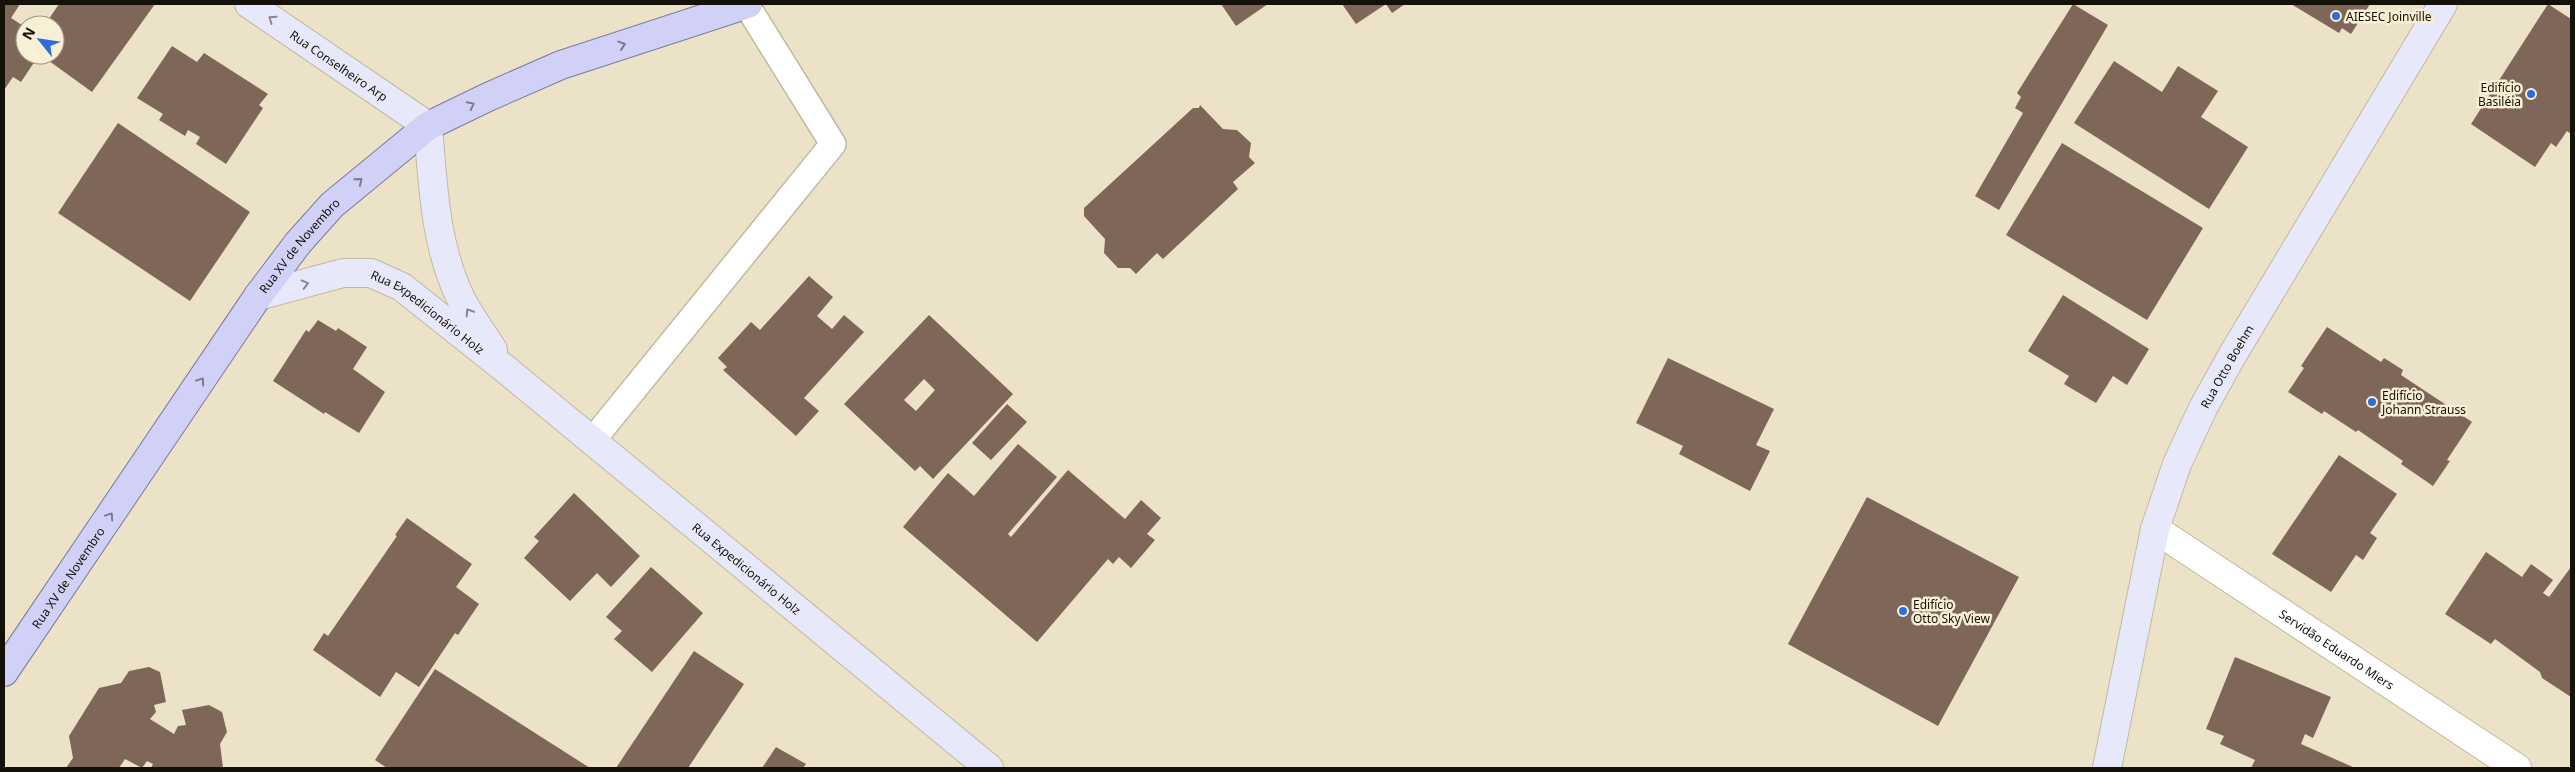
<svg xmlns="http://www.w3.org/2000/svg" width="2575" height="772" font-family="'Noto Sans',sans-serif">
	<rect width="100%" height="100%" fill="#ece2c7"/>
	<path fill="#7e6758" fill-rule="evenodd" d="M4 4H20L11 18 25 27V55H39L21 82 13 77 4 90Z
		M59 4H155L92 92 45 58 47 55H55V43L62 34 55 29V25L46 23Z
		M1221 4H1268L1236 26Z
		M1342 4H1405L1392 13 1386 4 1356 24Z
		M2073 4 2108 25 1999 210 1975 196 2023 113 2015 108 2021 97 2017 93Z
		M2291 4H2370L2351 34 2342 28 2339 33Z
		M2548 4 2571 19V134L2567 131 2556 147 2551 143 2535 167 2471 124Z
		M172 46 197 62 204 53 268 94 259 105 263 108 226 164 196 144 200 137 188 130 185 136 159 120 163 114 137 98Z
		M2114 61 2162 92 2178 66 2218 91 2201 117 2248 147 2209 209 2074 123Z
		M1200 105 1223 129 1237 130 1251 143 1249 157 1255 163 1233 182 1238 189 1163 259 1157 253 1136 274 1130 268H1118L1104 253 1105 239 1084 216V208L1193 108H1199Z
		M118 123 250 212 190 301 58 213Z
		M2062 143 2203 228 2147 320 2006 235Z
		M809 276 833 297 817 316 832 329 844 315 864 332 804 398 819 411 796 436 723 370 727 367 718 358 751 322 760 330Z
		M2063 295 2149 349 2127 385 2113 376 2096 403 2064 384 2069 376 2028 351Z
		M929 315 1013 394 933 479 920 466 915 471 844 404ZM924 379 935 390 916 411 904 400Z
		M318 320 336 331 338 328 367 347 353 369 385 392 359 433 325 412 324 414 273 381 306 330 309 332Z
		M2327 327 2381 362 2384 358 2403 370 2401 375 2472 422 2447 460 2450 461 2433 486 2401 464 2403 461 2358 430 2356 432 2324 411 2322 414 2288 392 2304 368 2301 366Z
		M1668 358 1774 409 1756 445 1770 451 1750 491 1679 454 1683 446 1636 423Z
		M1007 404 1027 422 991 460 972 443Z
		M1018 444 1057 477 1008 534 1011 537 1068 470 1125 519 1141 500 1161 518 1147 534 1155 540 1131 568 1119 557 1113 564 1108 559 1037 642 903 527 948 473 974 496Z
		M2339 455 2397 494 2370 533 2377 538 2363 560 2356 555 2331 592 2272 554Z
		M574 493 640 556 611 587 597 573 570 601 524 558 539 541 534 537Z
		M1867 497 2019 577 1938 726 1788 644Z
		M407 518 472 564 456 587 479 604 458 635 455 633 419 687 396 672 380 697 313 650 324 633 328 636 397 536 395 535Z
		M2486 552 2522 577 2531 564 2553 580 2543 593 2549 597 2571 567V697L2542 678 2540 672 2495 639 2491 644 2445 614Z
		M651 567 703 613 652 672 614 639 622 631 606 617Z
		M694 651 744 684 688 768H616Z
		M2235 657 2331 697 2313 738 2305 734 2301 744 2355 768H2251L2255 760 2220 744 2224 736 2206 729Z
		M149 667 160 672 166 702 154 705 156 712 150 719 174 734 178 726 186 725 182 710 209 705 222 712 227 732 220 744 223 768H151L153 764 147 761 142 768 125 759 119 768H66L73 758 69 736 99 688 121 683 129 671Z
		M435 669 590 768H387L375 760Z
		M776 747 806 764 803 768H762Z"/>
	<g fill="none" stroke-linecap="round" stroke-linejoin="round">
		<defs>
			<path id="service" d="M592 441 833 144 746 4"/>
			<g id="minor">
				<path id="s1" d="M2155 529 2517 768"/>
			</g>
			<g id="secondary">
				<path id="s2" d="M249 4 428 126C433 186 435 247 462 301 471 318 483 334 493 350"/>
				<path id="s3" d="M258 296 343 273H371L402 287 504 368 989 768"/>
				<path id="s4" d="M2107 768 2155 529 2177 464 2203 408 2233 354 2443 4"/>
			</g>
			<g id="primary">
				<path id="s5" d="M4 672 258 296 298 243 332 205 428 126 488 97 561 65 748 4"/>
			</g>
		</defs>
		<use href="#service" stroke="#c3b9a0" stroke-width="28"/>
		<use href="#minor" stroke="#c3b9a0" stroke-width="30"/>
		<use href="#secondary" stroke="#c3b9a0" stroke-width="30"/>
		<use href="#primary" stroke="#7b7a9f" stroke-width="30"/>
		<use href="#service" stroke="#fff" stroke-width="25"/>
		<use href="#minor" stroke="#fff" stroke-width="28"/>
		<use href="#secondary" stroke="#e8e8fb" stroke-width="28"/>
		<use href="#primary" stroke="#d1d1f7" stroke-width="28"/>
	</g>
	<defs><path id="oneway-chevron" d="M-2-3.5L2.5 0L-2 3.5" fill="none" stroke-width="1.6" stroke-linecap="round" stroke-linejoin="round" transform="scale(1.25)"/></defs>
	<g stroke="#89878e">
		<use href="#oneway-chevron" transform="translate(272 19) rotate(-145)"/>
		<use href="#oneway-chevron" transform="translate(305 284) rotate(-15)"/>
		<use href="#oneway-chevron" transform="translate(469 312) rotate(-122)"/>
	</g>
	<g stroke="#7c7b8b">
		<use href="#oneway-chevron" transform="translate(622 45) rotate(-18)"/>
		<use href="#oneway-chevron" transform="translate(471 105) rotate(-26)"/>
		<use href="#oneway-chevron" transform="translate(359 181) rotate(-40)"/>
		<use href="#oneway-chevron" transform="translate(201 381) rotate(-56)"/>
		<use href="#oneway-chevron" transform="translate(110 516) rotate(-56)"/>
	</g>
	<g fill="#2d6dda" stroke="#f9efd4" stroke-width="2">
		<circle cx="2336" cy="16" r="5"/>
		<circle cx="2531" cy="94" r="5"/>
		<circle cx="2372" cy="402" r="5"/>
		<circle cx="1903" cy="611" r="5"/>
	</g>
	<g text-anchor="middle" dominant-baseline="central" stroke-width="5" stroke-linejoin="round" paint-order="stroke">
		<g font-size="12" fill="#141108" stroke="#f9efd4" text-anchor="start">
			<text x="2346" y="16">AIESEC Joinville</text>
			<text x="2521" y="87" text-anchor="end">Edifício<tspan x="2521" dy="14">Basiléia</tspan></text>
			<text x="2382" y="395">Edifício<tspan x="2382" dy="14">Johann Strauss</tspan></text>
			<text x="1913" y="604">Edifício<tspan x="1913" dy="14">Otto Sky View</tspan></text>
		</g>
		<g font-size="12" fill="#141108" stroke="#f9efd4">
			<text stroke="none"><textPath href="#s2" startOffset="109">Rua Conselheiro Arp</textPath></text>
			<text stroke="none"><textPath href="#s5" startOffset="519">Rua XV de Novembro</textPath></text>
			<text stroke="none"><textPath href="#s3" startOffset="185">Rua Expedicionário Holz</textPath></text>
			<text stroke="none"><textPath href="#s4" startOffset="422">Rua Otto Boehm</textPath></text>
			<text stroke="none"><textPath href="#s3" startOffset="595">Rua Expedicionário Holz</textPath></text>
			<text stroke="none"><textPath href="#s5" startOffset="114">Rua XV de Novembro</textPath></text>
			<text stroke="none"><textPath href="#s1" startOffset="218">Servidão Eduardo Miers</textPath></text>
		</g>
	</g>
	<rect width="2575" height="772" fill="none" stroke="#141108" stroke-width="10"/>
	<g transform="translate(40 40) rotate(300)"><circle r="24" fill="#f9efd4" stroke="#9d9682"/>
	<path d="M0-4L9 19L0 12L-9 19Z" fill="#2d6dda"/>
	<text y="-8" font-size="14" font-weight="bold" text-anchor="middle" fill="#141108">N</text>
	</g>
</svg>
